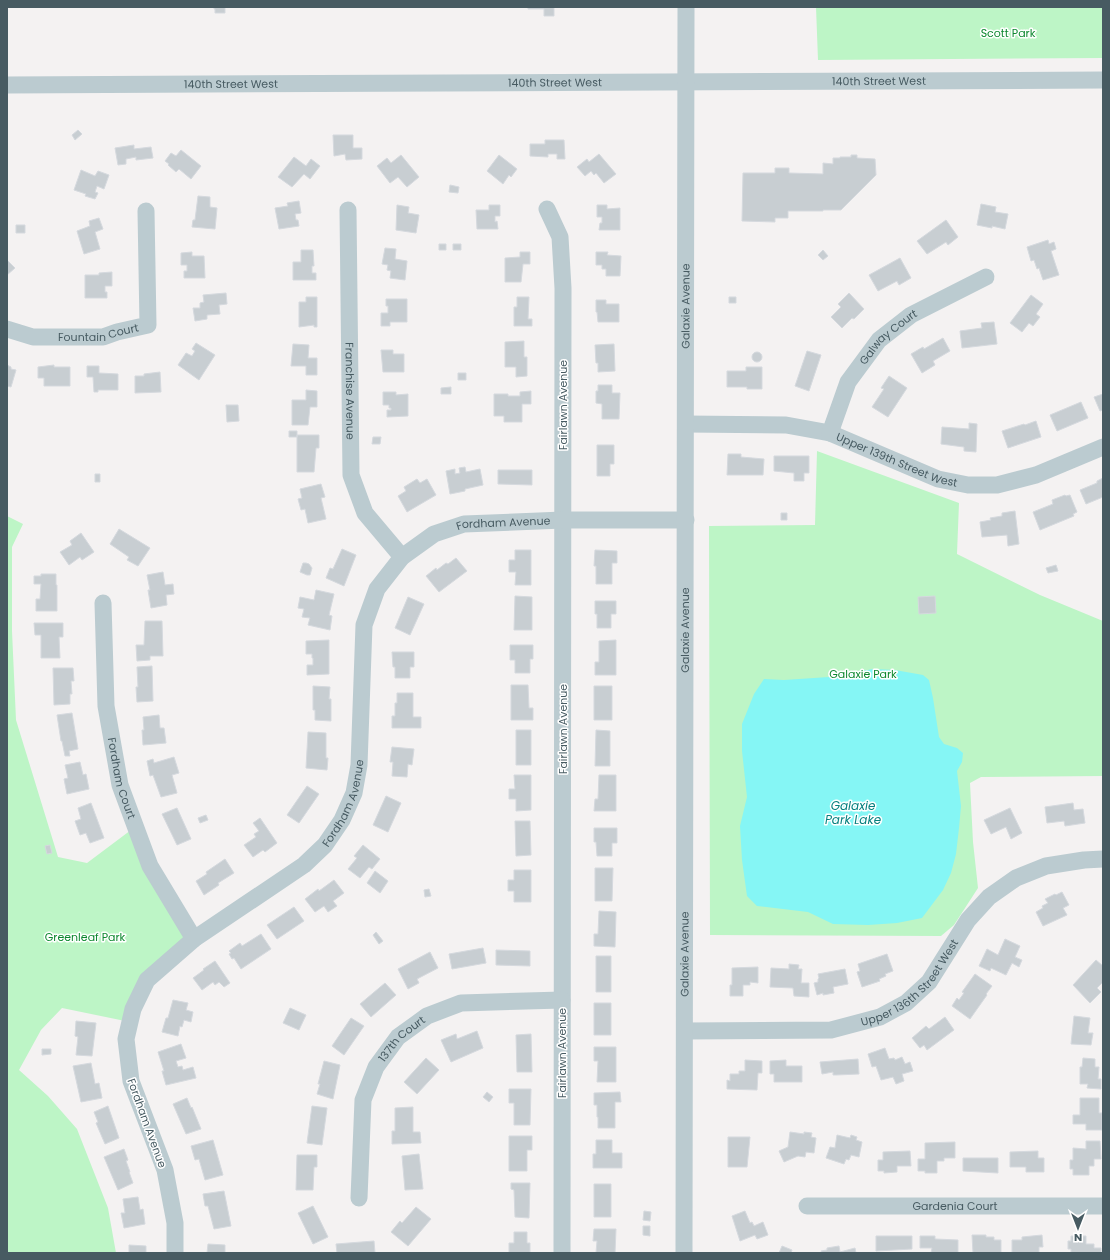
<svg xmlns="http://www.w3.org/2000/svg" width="1110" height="1260" font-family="Poppins,sans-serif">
	<rect width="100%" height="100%" fill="#f4f2f2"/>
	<path fill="#bdf5c6" d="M816 7H1103V58L818 60Z
		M817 451 959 503 957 554 1040 595 1103 621V776L981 777 970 783 973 842 978 888 954 925 941 936 710 935 709 526 815 525Z
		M7 516 23 524 12 547V631L16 720 58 857 87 863 135 827 194 939 147 980 130 1022 62 1008 41 1030 19 1070 48 1096 77 1129 108 1208 116 1253H7Z"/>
	<path fill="#85f6f5" d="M873 669 895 670 923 675 929 680 933 698 939 737 944 744 957 748 963 753 962 762 957 771 961 806 959 828 956 854 951 873 943 890 922 918 897 923 868 925 833 924 808 912 757 906 747 896 742 860 740 826 747 797 742 751V724L754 694 764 679 784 680 829 677Z"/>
	<path fill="#c8ced2" stroke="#d5d9de" d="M214 7H225V13H215V9H214Z
		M525 7H554V16H544V9H528V7Z
		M78 130 82 134 75 140 72 135Z
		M333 135H353V148H362V159L346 160 345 154 334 156Z
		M545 140H564L565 159H557V154H548V157L530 156V144H545Z
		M134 145V149L151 147 153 158 136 160V157L126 159V164L118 165 115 148Z
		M181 150 201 166 191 179 179 169 176 172 168 165 169 164 165 161 171 153 176 156Z
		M599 154 616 174 604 183 596 173 594 175 591 171 585 176 577 167 587 159 589 162Z
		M401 155 419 177 407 187 398 177 390 183 377 166 387 158 391 163Z
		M499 155 517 169 511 177 509 175 503 184 487 171Z
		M851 155H857V158L875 159 876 175 841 210H823V211H788V218H775V222L742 221 743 173H775V168H789V173L823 174V163L833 164V158H840V157H851Z
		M294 157 306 166 311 159 320 166 310 179 304 174 292 187 278 177Z
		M81 170 95 176 98 171 109 175 104 189 97 186 95 192 98 193 95 199 85 196 86 194 74 190Z
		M450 185 459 187 458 193 449 192Z
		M198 196 210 197V207L217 208 215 229 192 227 193 220H195Z
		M299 201 301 213 295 214 296 220H298L299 226 279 229 275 208 288 206 287 203Z
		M981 204 996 207 995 212 1008 214 1005 229 992 226V228L977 225Z
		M397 205 409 207 408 213 419 215 416 233 396 230Z
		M489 205H500V216H495V222L497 221 498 229H477L476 210H489Z
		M597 205H607V209L620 208V230H599L600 223H602V217H597Z
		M99 218 103 229 95 232 100 249 84 254 77 231 90 226 89 221Z
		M946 220 958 237 948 245 946 242 927 254 917 241Z
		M16 225H25V233H16Z
		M1048 240 1049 244 1054 242 1056 249 1051 251 1059 275 1043 280 1039 268 1037 269 1034 260 1031 261 1027 247Z
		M439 244H446V250H439Z
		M453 244H461V250H453Z
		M385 248 396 249 395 259 407 261 405 280 390 278 391 271 387 270 388 265 382 264Z
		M301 250H313L314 266H312V273H316V280H293V262H301Z
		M823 250 828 256 823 260 818 255Z
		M192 252V256H204L205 278H184V271H187V265H181V253Z
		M520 252H530V264H523L521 282H505V258L520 257Z
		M596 252H608L607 255 621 256 620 276H606V269H602V265H596Z
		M900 258 911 278 899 285 897 281 878 291 869 275Z
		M7 260 15 268 7 275Z
		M112 272V286H105V292H107V298H85V275H99V273Z
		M226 293 227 304 219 305 220 314 207 315V319L195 321 193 308H200V303L204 302 203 295Z
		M849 293 864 309 854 319 852 318 842 328 831 317 841 307 838 304Z
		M1031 295 1043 304 1036 314 1040 317 1033 326 1029 323 1022 332 1010 323Z
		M306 297H317V327H314V325L299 327V302H306Z
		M517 297H529L528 319H532V326H514V307H517Z
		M729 297H736V303H729Z
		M386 299H407V322H390V326H381V313H388V306H386Z
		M596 300H606V304H619V322H598L597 312H596Z
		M994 322 997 344 962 348 960 331 982 328 981 323Z
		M943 338 950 351 933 361 935 365 922 373 911 354 923 347 924 349Z
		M524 341V357H527V376L516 377V367H505V342Z
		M196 343 215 355 199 380 178 365 186 353 192 356 195 351 192 349Z
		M293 344 309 345 308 358H317V375H306V366H291Z
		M614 344 615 371 598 372V363H596L595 345Z
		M381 350H393V354H404V372H383Z
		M807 351 821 355 809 391 795 386Z
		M752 357a5 5 0 1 1 10 0a5 5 0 1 1-10 0Z
		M7 365 11 367V369L16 370 11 387 7 386Z
		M54 365V367H70V386H44V378H38V367Z
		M87 366H99V373L118 374V390H98V392H94L93 377H87Z
		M746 367H762V389H747V387H727V371H746Z
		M160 372 161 392 135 393V376H144V374Z
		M458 373H466V380H458Z
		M889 376 907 388 888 417 872 407 884 389 881 388Z
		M598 385H612V393H620L619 419H602V404L596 403V391H598Z
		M451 387V394H441V388Z
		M306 390 317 391V407H310L308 425H292V400H306Z
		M531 391V404H522V422H504V416H494V394H508V396H520V392Z
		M383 392H396V395L408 394V416L387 417V410H391V408H389V405H383Z
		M1103 394V410L1100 411 1094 397Z
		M1081 402 1088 418 1057 431 1050 415Z
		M226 405H238L239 421 227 422Z
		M1036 421 1041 437 1008 448 1002 431 1024 424 1025 425Z
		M969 423 977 424 976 452 964 451V447L941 444 942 427 969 429Z
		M289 431H297V437H289Z
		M297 435H319V448H316L314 472H297Z
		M373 437H381L380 444H372Z
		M597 445H614V464H610V476H597Z
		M728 454H741V457L764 459 763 475H727Z
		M774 456H809V473H804V481H794V473L774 471Z
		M465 467 466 472 480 469 483 485 465 489V491L450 494 446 471 455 469V474L460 473 459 468Z
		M498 470H532V485L498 484Z
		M95 474H100V482H95Z
		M1103 478V497L1086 504 1080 490 1097 483V481Z
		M417 479 420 483 427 479 436 495 407 512 398 496 406 491 404 487Z
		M321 484 325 497 321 498 326 519 308 523 305 509 301 510 298 499 302 498 300 489Z
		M1065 495 1066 496 1070 495 1077 512 1073 514 1074 516 1040 530 1033 512 1053 504 1052 500Z
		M1015 511 1019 544 1008 546 1007 535 982 537 980 522 991 520 990 518 1002 516V513Z
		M781 513H787V520H781Z
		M119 529 150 548 138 566 127 560 129 557 110 544Z
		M81 533 94 552 82 560 80 557 69 565 60 552 72 545 70 541Z
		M342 549 356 555 344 586 326 578 330 568 333 569Z
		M515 550H531V585H515L516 572H509V560H515Z
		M595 550 617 551V563H612V584H596V566H594Z
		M456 558 467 571 439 592 426 576 436 568 437 570 446 563 448 564Z
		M303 563H306L309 564 312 568 310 575H307L300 572Z
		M1056 565 1058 571 1048 573 1046 568Z
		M163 572 165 585 173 584 174 594 166 595 167 605 151 608 148 590H150L147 575Z
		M41 574H56V585H57V611H36V599H40L41 584H34V576H41Z
		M316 590 334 594 329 615 332 616 330 630 308 625 310 618 302 617 304 609 298 608 300 597 314 600Z
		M515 596 532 597V630H514Z
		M935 596 936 613 919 614 918 597Z
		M408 597 424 604 410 635 395 628Z
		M595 601H616V614H611V628H597V614H595Z
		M145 621H162L163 656H150V660L137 661 136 645H144Z
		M34 623H63V637H59L60 658H41V635H35Z
		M329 640V674L307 675V665H313V658H312V654H306V641Z
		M616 640V675H595V662H599V641Z
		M510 645H533V659H530V673H515V660H510Z
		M392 652H414V667H410V678H395V667H393Z
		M152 666 153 701 137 702 136 687H138L137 667Z
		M53 668H73L74 681H71L72 694H70V704L54 705Z
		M511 685H528L529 708H533V720H511Z
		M313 686 330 687 329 699H331V721L315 720V710H313Z
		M594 686H612V720H594Z
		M397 693H413V717H421V728H392V716H395V703H397Z
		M72 713 78 749 69 751 70 756H65L62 741H61L57 715Z
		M159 715 160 728H164L166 743 143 745 142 730H144L143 717Z
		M516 730H531V765H516Z
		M596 730 610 731V766H595Z
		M308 732 326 733V758H328L327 770 306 768Z
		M392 747 414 749 412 765 408 764 407 777 392 776 393 762H390Z
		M174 757 179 773 172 775 177 793 161 797 153 775 150 776 147 761 153 759 154 763Z
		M80 762 83 775 86 774 89 789 67 794 64 779 68 778 65 765Z
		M514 775H531V810L516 811V799H509V789H515Z
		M599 775H616V811H594L595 799H598Z
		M307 786 319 794 299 823 287 815Z
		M386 796 401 803 388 832 373 825Z
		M91 803 104 838 90 843 86 833 80 835 75 821 81 819 78 808Z
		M1073 803 1074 810 1083 809 1085 823 1065 826 1064 821 1047 823 1045 807Z
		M177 808 191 839 177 845 162 814Z
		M1010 808 1022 833 1011 839 1006 827 991 834 984 820Z
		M206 815 208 820 200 823 198 818Z
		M260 818 277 843 265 852 263 850 253 857 244 845 256 837 254 834 259 831 253 823Z
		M515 821H530L531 855 516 856Z
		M594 828H617V843H612V856H597L596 842H594Z
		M50 845 52 853 47 854 45 846Z
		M363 845 380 859 372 869 369 867 360 878 348 869 357 858 354 856Z
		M225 859 234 873 218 883 219 885 204 895 196 881 207 874 206 872Z
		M595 868H613L612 901H595Z
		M514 870H531V902H514V891H508V880H514Z
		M375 871 388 881 380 893 367 883Z
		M334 880 344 893 333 901 337 906 328 912 324 906 315 912 305 899 318 889 319 891Z
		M429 889 431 896 425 897 424 890Z
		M1062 892 1069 905 1063 908 1067 915 1043 926 1036 912 1043 908 1042 906 1048 903 1045 899 1055 894 1056 895Z
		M294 907 304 921 277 939 267 925Z
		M599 911 616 912 615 947 594 946V934H598Z
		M376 932 383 941 379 944 373 935Z
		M261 934 271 949 241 969 234 958 232 959 229 954 231 953 229 951 240 943 242 946Z
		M1005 939 1020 946 1015 957 1022 960 1019 967 1012 963 1006 975 991 968 990 971 979 966 987 949 998 955Z
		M483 948 486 963 452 969 449 954Z
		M496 950 530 951V966L496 965Z
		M430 952 438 968 417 979 419 983 408 989 398 969Z
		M887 954 893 971 885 974 886 976 879 979 880 981 862 987 857 972 860 971 858 964Z
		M596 956H611V992H596Z
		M1096 960 1103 966V982L1097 988 1101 992 1090 1003 1073 985Z
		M215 961 230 983 224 987 219 982 215 985 213 982 202 990 193 978 204 970 203 969Z
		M789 964 799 965 798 969H802L801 983H809V997L794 996 793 988 770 987 771 968 789 969Z
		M758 967V983L750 982V985H743V996H730V985H732V968Z
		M845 969 848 984 833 987 834 993 823 995V993L817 995 814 983 818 982V979L819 978 818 974Z
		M975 974 992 986 986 994 987 995 970 1019 952 1006 957 998 959 1000 964 993 962 992Z
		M385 983 396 995 371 1017 360 1004Z
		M173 1000 188 1003 186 1010 193 1012 191 1022 184 1020 182 1027 180 1026 178 1036 162 1032 166 1018H168Z
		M594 1003H611V1035H594Z
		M290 1008 306 1015 299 1030 283 1023Z
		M1074 1016 1090 1018 1088 1033H1093L1091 1045 1071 1044Z
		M945 1017 954 1030 927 1050 924 1045 920 1048 912 1038 926 1026 929 1029Z
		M351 1018 364 1026 344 1055 332 1046Z
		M76 1021 96 1023 92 1056 76 1055 78 1037 75 1036Z
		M477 1031 483 1048 451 1062 441 1040 456 1034 457 1039Z
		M531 1034 532 1072H517L516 1035Z
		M181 1044 186 1058 176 1061 178 1067 182 1066 183 1070 193 1067 196 1078 166 1085 162 1071H164L158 1052Z
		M594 1047H616V1082H597L598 1061H594Z
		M885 1048 889 1059 894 1058 895 1060 902 1057 905 1064 910 1062 913 1071 902 1074 904 1081 896 1084 893 1077 881 1080 876 1066 872 1067 868 1054Z
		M42 1049H51V1054L42 1055Z
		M426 1058 439 1070 417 1094 404 1082Z
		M1083 1058 1095 1059V1067H1099L1098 1079H1101V1089L1087 1088 1088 1084H1080V1067H1082Z
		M858 1059 859 1074 836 1075H833V1072L822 1074 820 1062Z
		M745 1060 762 1061V1073H758L757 1090 727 1089V1080L730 1081V1074H739V1071H745Z
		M786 1060V1066H802V1082H774V1074H770V1061Z
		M324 1061 340 1065 333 1099 317 1094 320 1084H318Z
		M91 1063 95 1084 99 1083 102 1098 81 1102 73 1066Z
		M509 1089H531L530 1125H514V1103H509Z
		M487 1092 493 1097 489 1102 483 1097Z
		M620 1092 621 1102H615V1128H598V1117H597V1105H594V1093Z
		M187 1098 191 1108 192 1107 201 1129 186 1134 173 1104Z
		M1080 1098H1099V1113H1102V1130H1086V1124H1073V1115H1080Z
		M108 1106 119 1138 105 1144 96 1123 98 1122 94 1112Z
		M312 1106 327 1108 322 1145 307 1143Z
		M413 1107V1132H420L421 1143 392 1144V1131H395V1108Z
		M790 1132 804 1134V1132L812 1133 811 1137 816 1138 814 1153 806 1152 805 1157 798 1156 784 1162 779 1151 788 1147Z
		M837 1135 850 1138 851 1135 857 1137 856 1140 862 1142 859 1157 851 1155 849 1160 846 1159 844 1164 826 1158 830 1147 835 1148Z
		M509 1136H532V1150H527V1171H509Z
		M728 1137H750L747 1167H728Z
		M213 1140 223 1175 205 1180 199 1159 195 1160 191 1146Z
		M596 1140H612V1153H622V1168H593V1154H596Z
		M1086 1141H1100L1101 1159H1094V1166H1089V1175H1073V1169H1070V1160H1073V1148L1086 1149Z
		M955 1142V1158H944V1161H937V1173H925V1171H918V1159H925V1143Z
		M124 1149 128 1160 126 1161 130 1172H129L133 1183 118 1190 104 1157Z
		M910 1151 911 1166H897V1172L884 1173V1171H878V1160H883V1152Z
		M1038 1151V1158H1044V1172H1026V1167H1010V1152Z
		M419 1154 423 1189 405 1190 402 1156Z
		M297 1155H317V1167H314L313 1190H296Z
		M963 1158H998V1173L963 1171Z
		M511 1183H530L529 1218 515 1217 514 1190 511 1189Z
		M594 1184H611V1217H594Z
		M224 1191 231 1226 214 1229 208 1206H205L203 1194Z
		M138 1197 140 1210 143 1209 145 1224 124 1228 121 1213H125L123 1199Z
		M313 1206 328 1237 313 1244 298 1213Z
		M416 1207 431 1219 408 1246 391 1232 400 1221 402 1223Z
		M644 1211 651 1212 650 1221 643 1220Z
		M745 1211 750 1223 752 1222 754 1226 763 1222 768 1235 757 1239 755 1235 740 1241 732 1216Z
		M643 1226H650V1236L643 1235Z
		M594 1229H616L615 1253H596L597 1241H593Z
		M514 1232H527V1243H530V1253H509V1243H514Z
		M972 1235H986V1237H994V1240H1001V1253H973Z
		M1042 1235 1043 1247H1039V1253H1012V1240H1022V1237Z
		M876 1236H912V1249L876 1251Z
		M920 1236H935V1239L958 1240V1253H931L932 1248H920Z
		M1071 1236H1086V1244H1094V1248H1101V1253H1071V1249H1068V1241H1071Z
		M374 1241 375 1253H337L336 1244Z
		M208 1244 225 1245V1253H207Z
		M129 1245 146 1246V1253H129Z
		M782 1246 792 1250 791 1253H779Z
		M839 1246 840 1252 855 1248 856 1253H822L821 1251 827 1250V1248Z"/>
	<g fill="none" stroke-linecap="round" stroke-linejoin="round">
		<g stroke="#bbcbd0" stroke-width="17">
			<path id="s1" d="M7 85 1103 80"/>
			<path d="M547 209 560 237 563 288 562 1253"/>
			<path id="s2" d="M348 210 351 475 365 513 402 557"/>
			<path id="s3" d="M7 329 33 337H103L117 332 148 325 146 211"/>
			<path id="s4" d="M686 424 786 425 830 433 938 479 968 485H997L1036 475 1103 447"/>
			<path id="s5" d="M830 433 848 382 879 340 911 315 986 277"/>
			<path id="s6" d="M103 603 106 706 120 785 150 866 194 939"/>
			<path id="s7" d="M685 1031 831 1030 880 1017 906 1003 929 982 968 920 989 897 1016 878 1046 866 1084 860 1103 859"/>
			<path id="s8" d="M359 1198 363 1100 376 1067 398 1037 427 1016 461 1003 562 1000"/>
			<path id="s9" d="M807 1206H1103"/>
			<path id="s10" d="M175 1253V1223L165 1170 131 1081 126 1039 133 1009 147 980 194 939 304 865 325 845 342 820 354 793 359 765 364 625 377 589 402 557 434 534 464 524 563 520H686"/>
			<path id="s11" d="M684 1253 686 7"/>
		</g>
	</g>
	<g text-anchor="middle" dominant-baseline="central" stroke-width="3" stroke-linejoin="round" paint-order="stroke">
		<g font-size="11" fill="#0d882f" stroke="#fff">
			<text x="1008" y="33">Scott Park</text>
			<text x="863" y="674">Galaxie Park</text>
			<text x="85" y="937">Greenleaf Park</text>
		</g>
		<g font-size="11" fill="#475b62" stroke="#fff">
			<text stroke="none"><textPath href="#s1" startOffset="872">140th Street West</textPath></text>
			<text stroke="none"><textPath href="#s1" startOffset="548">140th Street West</textPath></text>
			<text stroke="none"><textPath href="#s1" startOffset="224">140th Street West</textPath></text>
			<text stroke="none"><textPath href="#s11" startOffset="947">Galaxie Avenue</textPath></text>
			<text stroke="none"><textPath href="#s3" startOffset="93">Fountain Court</textPath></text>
			<text stroke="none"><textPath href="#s5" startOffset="115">Galway Court</textPath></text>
			<text stroke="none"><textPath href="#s2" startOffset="181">Franchise Avenue</textPath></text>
			<text transform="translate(563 405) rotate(-90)">Fairlawn Avenue</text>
			<text stroke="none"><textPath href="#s4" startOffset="217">Upper 139th Street West</textPath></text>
			<text stroke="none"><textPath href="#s10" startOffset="926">Fordham Avenue</textPath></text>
			<text stroke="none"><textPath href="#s11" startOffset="623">Galaxie Avenue</textPath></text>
			<text transform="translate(563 729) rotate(-90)">Fairlawn Avenue</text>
			<text stroke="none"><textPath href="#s6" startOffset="177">Fordham Court</textPath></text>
			<text stroke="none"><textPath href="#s10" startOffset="555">Fordham Avenue</textPath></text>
			<text stroke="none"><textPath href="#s11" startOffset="299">Galaxie Avenue</textPath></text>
			<text stroke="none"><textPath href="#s7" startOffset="242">Upper 136th Street West</textPath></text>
			<text stroke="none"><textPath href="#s8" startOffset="172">137th Court</textPath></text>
			<text transform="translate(562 1053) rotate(-90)">Fairlawn Avenue</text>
			<text transform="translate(147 1123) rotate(70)">Fordham Avenue</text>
			<text stroke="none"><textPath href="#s9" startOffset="148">Gardenia Court</textPath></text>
		</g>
		<g font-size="12" font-style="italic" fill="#06807f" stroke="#fff">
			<text x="853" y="805">Galaxie<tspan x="853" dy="14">Park Lake</tspan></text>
		</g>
	</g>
	<rect width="1110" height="1260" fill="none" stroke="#475b62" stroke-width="16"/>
	<g transform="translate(1078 1228) rotate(180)" stroke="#ffffff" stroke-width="3" paint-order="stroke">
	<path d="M0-3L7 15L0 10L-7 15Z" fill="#475b62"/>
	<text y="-6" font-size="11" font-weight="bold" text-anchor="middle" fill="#475b62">N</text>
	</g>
</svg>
